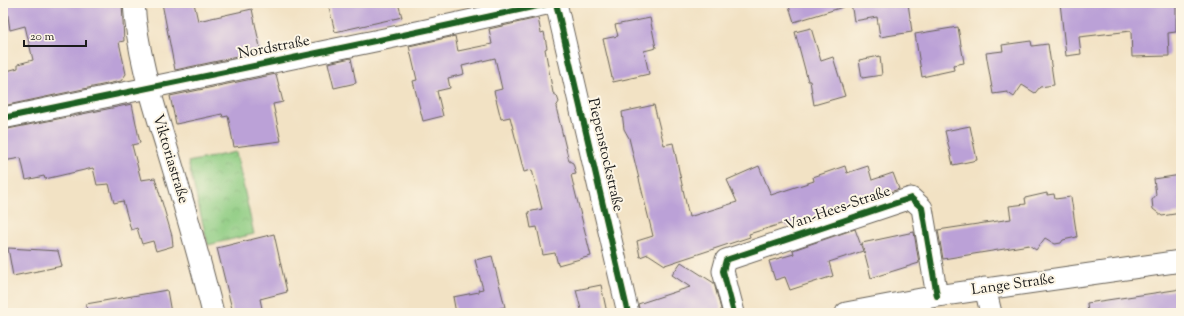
<svg xmlns="http://www.w3.org/2000/svg" width="1184" height="316" font-family="'Sorts Mill Goudy',serif">
	<defs>
		<pattern id="park-crowns" width="20" height="18" patternUnits="userSpaceOnUse"><rect width="20" height="18" fill="#8ecc82"/><path d="M2 6a3 3 0 1 1 6 0M12 15a3 3 0 1 1 6 0" fill="none" stroke="#7aaf70"/></pattern>
	</defs>
	<rect width="100%" height="100%" fill="#fcf5e5"/>
	<filter id="ink" filterUnits="userSpaceOnUse"><feTurbulence type="fractalNoise" baseFrequency=".025" numOctaves="2"/><feDisplacementMap in="SourceGraphic" scale="8" xChannelSelector="R" yChannelSelector="G"/><feConvolveMatrix kernelMatrix="1 2 1 2 8 2 1 2 1" color-interpolation-filters="sRGB"/></filter>
	<filter id="wash" filterUnits="userSpaceOnUse"><feTurbulence type="fractalNoise" baseFrequency=".012" numOctaves="4" result="noise"/><feDisplacementMap in="SourceGraphic" scale="16" xChannelSelector="R" yChannelSelector="G"/><feGaussianBlur stdDeviation="0.9" result="paint"/><feColorMatrix in="noise" values="0 0 0 0 0 0 0 0 0 0 0 0 0 0 0 0 0 1.4 0 .05"/><feComposite in="paint" operator="in"/></filter>
	<g filter="url(#wash)">
		<rect width="100%" height="100%" fill="#f2e2c4"/>
		<path fill="url(#park-crowns)" stroke="#55744f" d="M236 152 254 234 208 245 188 162Z"/>
		<g id="blocks">
			<path fill="#bba1d7" d="M6 3H122L124 41 119 42 126 74 121 81 3 106V72L18 68V64L33 60 25 26 10 30Z
				M162 3H194L198 21 252 9 261 52 175 70Z
				M328 3H398L402 17 335 32Z
				M788 3H842L843 7 794 22Z
				M851 3H908L912 32 880 37 877 17 854 21Z
				M1060 3H1176V32L1168 33 1169 56 1132 57 1131 31 1079 37 1081 54 1066 56Z
				M538 18 541 33 544 32 547 48 545 49 553 93 557 96 559 102 556 107 569 161 573 163 576 174 571 175 591 256 558 265 555 253 543 255 537 227 531 228 528 212 542 209 532 170 524 172 510 117 501 119 494 91 502 89 495 58 462 66 464 74 448 78 450 88 437 91 443 116 423 121 413 81 417 80 409 46 455 36 458 51 492 44 489 29Z
				M650 18 656 48 644 51 649 74 613 82 603 39 618 36 615 25Z
				M958 27 964 63 953 65 954 70 922 77 915 34Z
				M811 28 821 61 833 57 845 96 814 105 810 81H808L795 32Z
				M1031 41 1032 46 1048 44 1054 85 1040 87 1035 93 1022 85 1014 97 1007 92 993 94 986 53 1003 51 1002 45Z
				M880 56 882 75 862 78 859 60Z
				M351 58 356 83 334 88 328 63Z
				M276 74 283 102 273 104 281 141 234 147 228 116 223 117 222 114 176 124 170 96Z
				M132 104 140 143 132 145 141 180 155 178 172 236 173 246 156 251 153 241 142 244 137 228 131 230 123 201 114 203 109 184 97 185 93 168 45 179 44 176 26 180 21 158 3 161V130Z
				M654 105 664 145 673 143 689 217 737 202 727 180 759 166 771 195 814 181 813 177 845 166 847 173 868 166 872 180 893 173 899 189 786 227 784 223 749 234 750 237 665 265 648 254 640 257 637 241 653 236 629 138 624 129 622 112Z
				M970 126 977 160 953 165 945 131Z
				M1181 175V213L1162 216 1153 209 1152 200 1156 195 1154 179Z
				M1047 193V195L1054 194 1055 199 1071 197 1077 237 1063 240 1061 243 1055 244 1045 238 1036 250 1029 245 943 259 938 230 1011 219 1009 206 1026 204 1025 198Z
				M855 229 863 251 829 262 833 276 790 290 785 277 775 280 769 261 794 254 793 250Z
				M914 232 919 263 871 278 862 243Z
				M274 234 287 292 260 299 263 313H233L217 248Z
				M8 248 58 251 62 266 13 276Z
				M492 256 505 307 480 313H456L453 297 479 292 478 290 483 289 475 260Z
				M681 262 714 283 722 313H640L638 304 690 287 672 275Z
				M601 285 607 313H582L576 290Z
				M1181 289V313H1088L1087 303Z
				M167 290 171 313H87L86 304Z"/>
		</g>
	</g>
	<g filter="url(#ink)">
		<use href="#blocks" fill-opacity="0" stroke="#676157" stroke-width="1"/>
		<g fill="none" stroke-linecap="round" stroke-linejoin="round">
			<defs>
				<path id="minor" d="M134 3C137 52 152 99 166 145 183 201 199 256 213 313
					M556 3 628 313
					M3 118 394 37 551 3
					M985 288 991 313
					M734 313 723 271 726 260 911 198 922 208 937 296
					M846 313 937 296 1181 261"/>
			</defs>
			<use href="#minor" stroke="#676157" stroke-width="23"/>
			<use href="#minor" stroke="#fff" stroke-width="21"/>
			<defs>
				<path id="cycleway" d="M556 3 628 313
					M3 118 394 37 551 3
					M734 313 723 271 726 260 911 198 922 208 937 296"/>
			</defs>
			<use href="#cycleway" stroke="#fcf5e5" stroke-width="8"/>
			<use href="#cycleway" stroke="#1b5e20" stroke-width="6"/>
		</g>
	</g>
	<g text-anchor="middle" dominant-baseline="central" stroke-width="4" stroke-linejoin="round" paint-order="stroke">
		<g font-size="15" fill="#1c1c1c" stroke="#fcf5e5">
			<text transform="translate(274 48) rotate(-11)">Nordstraße</text>
			<text transform="translate(605 155) rotate(77)">Piepenstockstraße</text>
			<text transform="translate(170 159) rotate(73)">Viktoriastraße</text>
			<text transform="translate(838 209) rotate(-19)">Van-Hees-Straße</text>
			<text transform="translate(1013 285) rotate(-8)">Lange Straße</text>
		</g>
	</g>
	<rect width="1184" height="316" fill="none" stroke="#fcf5e5" stroke-width="16"/>
	<path d="M24 40v6h62v-6" fill="none" stroke="#1c1c1c" stroke-width="2"/>
	<text x="30" y="40" font-size="12" fill="#1c1c1c" stroke="#fcf5e5" stroke-width="3" paint-order="stroke">20 m</text>
</svg>
